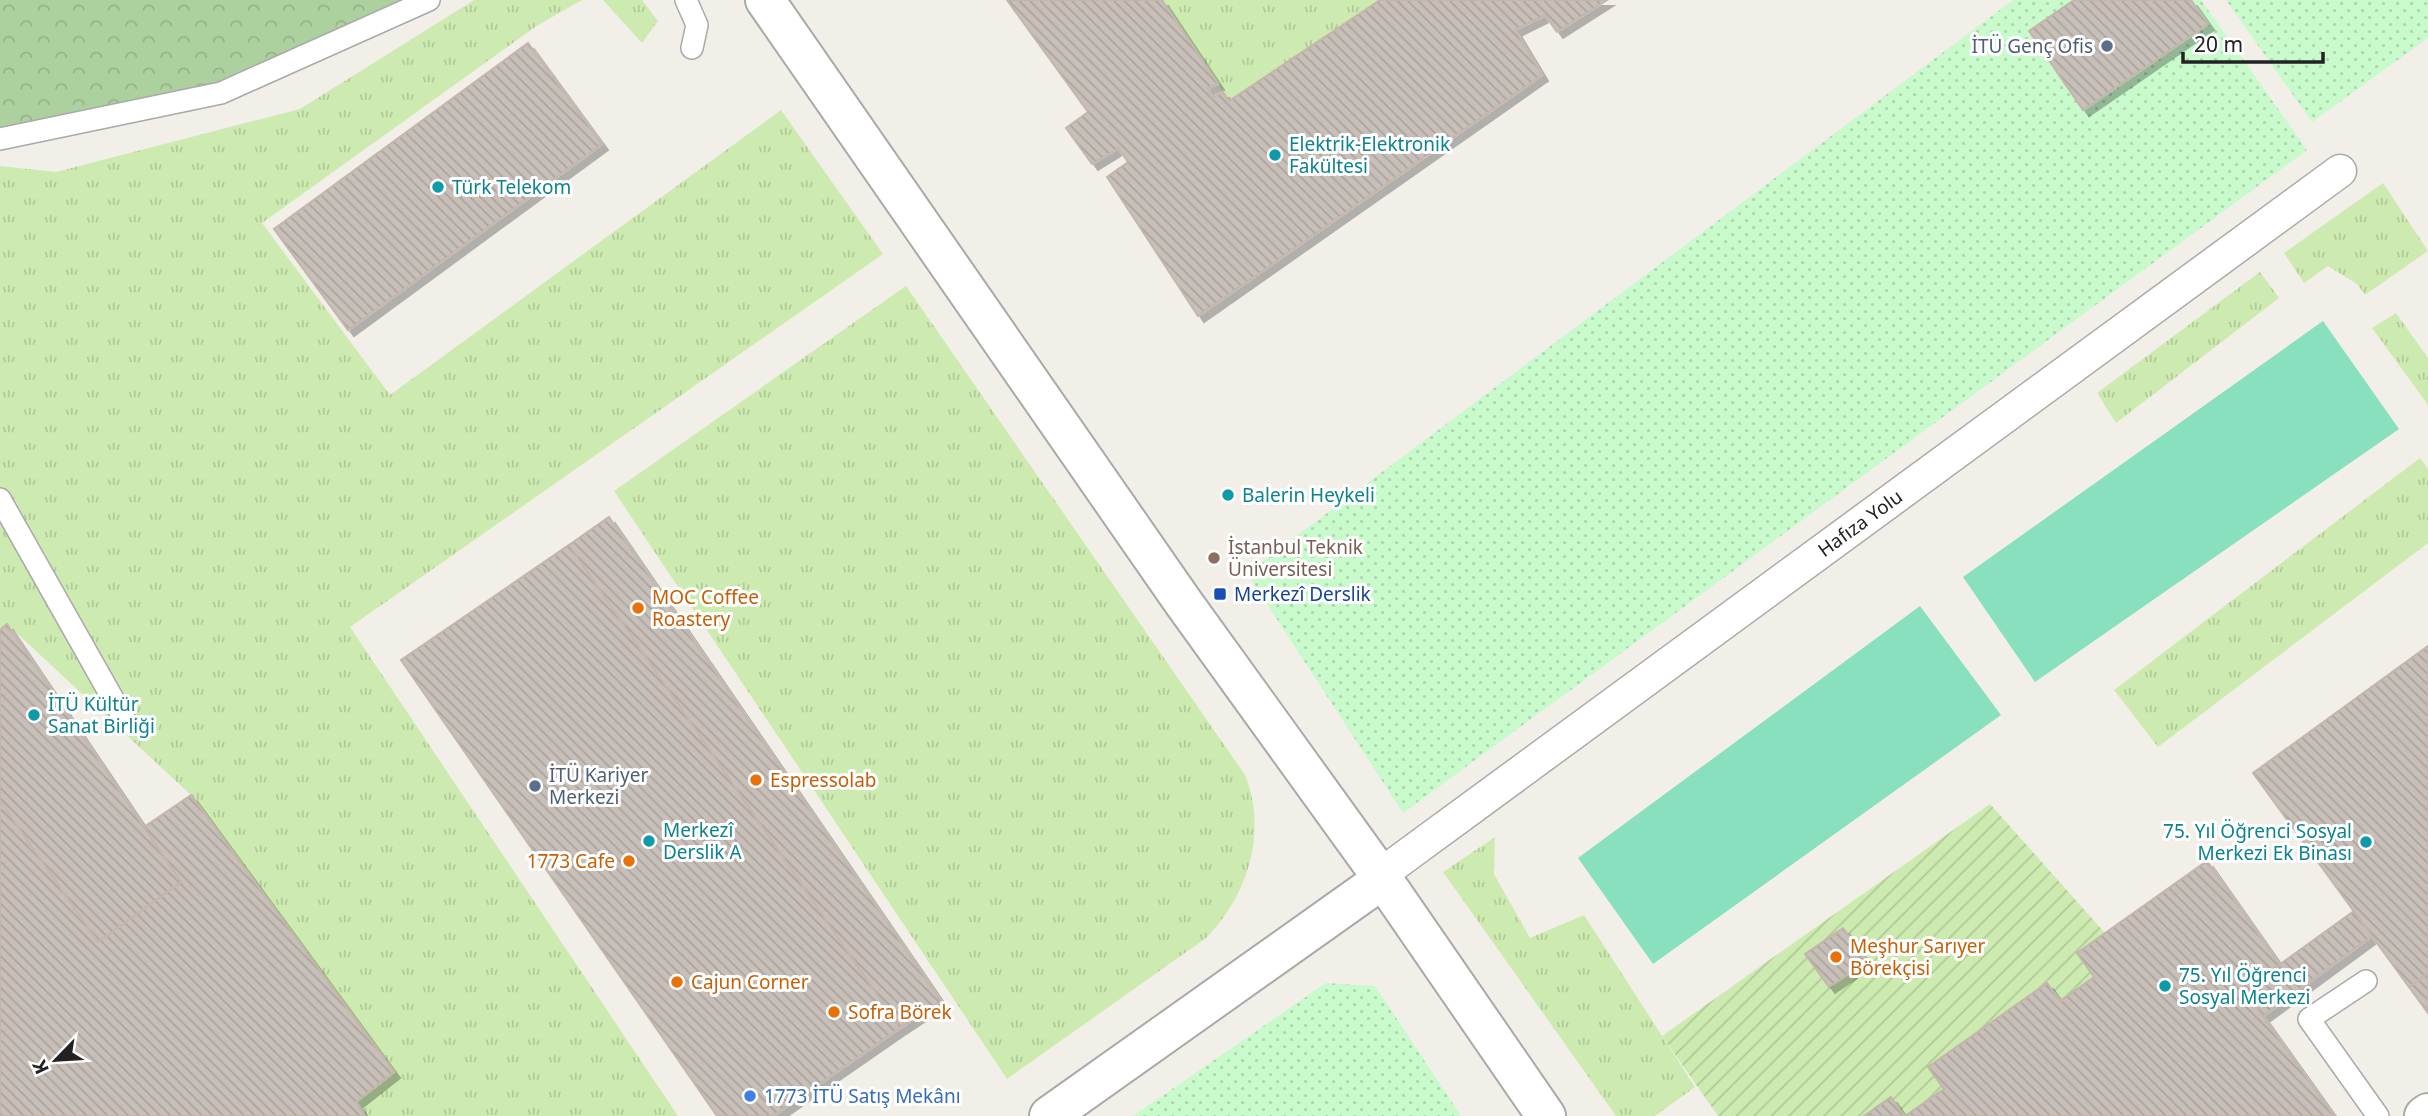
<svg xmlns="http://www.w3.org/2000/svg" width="2428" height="1116" font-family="'Noto Sans',sans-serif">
	<defs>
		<pattern id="grass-tufts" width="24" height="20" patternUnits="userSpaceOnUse" patternTransform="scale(1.75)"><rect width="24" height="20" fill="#cdebb0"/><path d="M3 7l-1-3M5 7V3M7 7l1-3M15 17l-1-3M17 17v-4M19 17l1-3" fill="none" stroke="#b0c997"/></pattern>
		<pattern id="forest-crowns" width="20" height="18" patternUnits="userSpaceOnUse" patternTransform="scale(1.75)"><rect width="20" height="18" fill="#add19e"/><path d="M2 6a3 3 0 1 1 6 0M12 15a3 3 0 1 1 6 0" fill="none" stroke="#95b388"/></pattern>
		<pattern id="park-dots" width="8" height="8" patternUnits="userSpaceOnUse" patternTransform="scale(1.75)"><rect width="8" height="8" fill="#c8facc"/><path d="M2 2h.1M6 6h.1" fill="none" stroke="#acd6af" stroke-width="1.8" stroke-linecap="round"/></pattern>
		<pattern id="garden-furrows" width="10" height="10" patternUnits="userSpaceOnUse" patternTransform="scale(1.75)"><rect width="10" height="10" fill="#cdebb0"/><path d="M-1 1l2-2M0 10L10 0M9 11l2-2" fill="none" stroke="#b0c997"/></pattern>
		<pattern id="building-back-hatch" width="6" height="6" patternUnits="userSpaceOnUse" patternTransform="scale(1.75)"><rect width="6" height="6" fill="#c7bfb8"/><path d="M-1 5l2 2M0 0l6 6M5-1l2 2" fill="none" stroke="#aba49e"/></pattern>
		<filter id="shadow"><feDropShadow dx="6" dy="6" stdDeviation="0" flood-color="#0004"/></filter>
	</defs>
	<rect width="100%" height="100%" fill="#f2efe9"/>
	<path fill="url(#grass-tufts)" d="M474 0H582L538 25 262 223 390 395 781 110 883 254 350 627 678 1116H365L356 1102 394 1071 191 795 8 625 0 630V166L56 172 300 109Z
		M603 0H642L658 21 642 43Z
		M1162 0H1380L1229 101Z
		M2383 183 2428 251 2365 295 2357 284 2328 266 2304 283 2284 253Z
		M2260 272 2279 298 2116 423 2097 393Z
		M906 286 1245 775C1268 831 1248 896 1206 938L1007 1079 614 491Z
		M2396 313 2428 358V405L2372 328Z
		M2420 458 2428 469V543L2158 747 2114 690Z
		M1495 837 1494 874 1530 938 1584 915 1695 1087 1655 1116H1616L1443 872Z"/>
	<path fill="url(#forest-crowns)" d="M0 0H429L221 93 0 138Z"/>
	<path fill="url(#park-dots)" d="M2013 0H2201L2307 150 1403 813 1247 573Z
		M2226 0H2428V38L2312 122Z
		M1326 983 1375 986 1461 1116H1133Z"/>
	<path fill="url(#garden-furrows)" d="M1990 804 2105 933 2078 953 2094 977 2060 1001 2047 983 1929 1066 1944 1089 1905 1116H1718L1662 1036Z"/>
	<path fill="#88e0be" d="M2323 321 2399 429 2035 682 1963 577Z
		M1920 606 2001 715 1653 964 1578 858Z"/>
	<path fill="url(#building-back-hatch)" stroke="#c4b6ab" stroke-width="2" filter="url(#shadow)" d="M1007 0H1162L1218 84 1208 88 1212 98 1223 92 1229 101 1380 0H1607L1557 32 1545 15 1515 30 1542 75 1198 316 1107 177 1128 162 1118 148 1092 164 1066 128 1088 112Z
		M2074 0H2191L2208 24 2083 110 2029 31Z
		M528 43 602 144 348 330 274 229Z
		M609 517 941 1001 900 1028 569 545Z
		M569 545 900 1028 773 1116H717L401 660Z
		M7 624 181 882 98 942 0 801V630Z
		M2428 646V973L2409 987 2253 773Z
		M191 795 394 1072 356 1102 365 1116H0V801L98 942 181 882 144 827Z
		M2207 861 2280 965 2244 990 2334 1116H1905L1944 1089 1928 1067 2047 983 2060 1001 2094 977 2077 953Z
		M2354 911 2372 936 2263 1016 2244 990Z
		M1843 928 1867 961 1829 987 1805 954Z
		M2428 973V1013L2409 987Z
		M1891 1097 1904 1116H1864Z"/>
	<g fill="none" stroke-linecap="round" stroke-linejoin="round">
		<defs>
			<path id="service" d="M686 0 697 25 692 48
				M0 139 221 93 429 0
				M0 499 126 722
				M2366 981 2309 1019 2378 1116"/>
			<path id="pedestrian" d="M1380 875 2340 171"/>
			<path id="minor" d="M765 0 1183 602 1380 875 1546 1116
				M1049 1116 1383 879
				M2424 1116 2428 1113"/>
		</defs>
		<use href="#service" stroke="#a9a9a9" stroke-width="24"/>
		<use href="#pedestrian" stroke="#a9a9a9" stroke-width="35"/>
		<use href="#minor" stroke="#a9a9a9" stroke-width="42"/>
		<use href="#service" stroke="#fff" stroke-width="21"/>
		<use href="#pedestrian" stroke="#fff" stroke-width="32"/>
		<use href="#minor" stroke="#fff" stroke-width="38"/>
	</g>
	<g fill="#5c6f8a" stroke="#fff" stroke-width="2.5">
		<circle cx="2107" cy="46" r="7"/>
		<circle cx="535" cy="786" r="7"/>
	</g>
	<g fill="#0f9aa8" stroke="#fff" stroke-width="2.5">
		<circle cx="1275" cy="155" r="7"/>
		<circle cx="438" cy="187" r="7"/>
		<circle cx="1228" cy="495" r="7"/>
		<circle cx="34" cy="715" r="7"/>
		<circle cx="649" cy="841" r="7"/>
		<circle cx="2366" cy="842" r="7"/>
		<circle cx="2165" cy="986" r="7"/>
	</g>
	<circle fill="#8d6e63" stroke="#fff" stroke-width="2.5" cx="1214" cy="558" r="7"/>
	<rect fill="#1a4fb4" stroke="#fff" stroke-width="2.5" x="1213" y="587" width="14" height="14" rx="3.5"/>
	<g fill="#e8710a" stroke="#fff" stroke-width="2.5">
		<circle cx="638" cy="608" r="7"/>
		<circle cx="756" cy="780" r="7"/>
		<circle cx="629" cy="861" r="7"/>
		<circle cx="1836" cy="957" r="7"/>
		<circle cx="677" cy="982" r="7"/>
		<circle cx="834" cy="1012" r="7"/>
	</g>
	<circle fill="#3f7fe0" stroke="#fff" stroke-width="2.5" cx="750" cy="1096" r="7"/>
	<g text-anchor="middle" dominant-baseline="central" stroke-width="6" stroke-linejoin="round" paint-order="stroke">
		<g font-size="19" fill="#4e5e75" stroke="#fff" text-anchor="end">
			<text x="2093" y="46">İTÜ Genç Ofis</text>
			<text x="549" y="775" text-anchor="start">İTÜ Kariyer<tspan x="549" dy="22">Merkezi</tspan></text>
		</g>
		<g font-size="19" fill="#0d838f" stroke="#fff" text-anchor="start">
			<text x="1289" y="144">Elektrik-Elektronik<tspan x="1289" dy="22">Fakültesi</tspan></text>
			<text x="452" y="187">Türk Telekom</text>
			<text x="1242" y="495">Balerin Heykeli</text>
			<text x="48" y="704">İTÜ Kültür<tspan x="48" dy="22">Sanat Birliği</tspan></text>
			<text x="663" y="830">Merkezî<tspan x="663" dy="22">Derslik A</tspan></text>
			<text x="2352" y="831" text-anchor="end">75. Yıl Öğrenci Sosyal<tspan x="2352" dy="22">Merkezi Ek Binası</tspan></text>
			<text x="2179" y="975">75. Yıl Öğrenci<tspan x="2179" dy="22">Sosyal Merkezi</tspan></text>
		</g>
		<g font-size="19" fill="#222" stroke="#fff">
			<text transform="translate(1860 523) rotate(-36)">Hafıza Yolu</text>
		</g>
		<g font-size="19" fill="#785e54" stroke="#fff" text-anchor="start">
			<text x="1228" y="547">İstanbul Teknik<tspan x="1228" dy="22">Üniversitesi</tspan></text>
		</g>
		<g font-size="19" fill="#164399" stroke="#fff" text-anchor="start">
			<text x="1234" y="594">Merkezî Derslik</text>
		</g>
		<g font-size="19" fill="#c56008" stroke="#fff" text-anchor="start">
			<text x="652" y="597">MOC Coffee<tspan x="652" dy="22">Roastery</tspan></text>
			<text x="770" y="780">Espressolab</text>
			<text x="615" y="861" text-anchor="end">1773 Cafe</text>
			<text x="1850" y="946">Meşhur Sarıyer<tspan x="1850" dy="22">Börekçisi</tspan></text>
			<text x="691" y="982">Cajun Corner</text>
			<text x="848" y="1012">Sofra Börek</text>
		</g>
		<g font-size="19" fill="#366cbe" stroke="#fff" text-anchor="start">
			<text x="764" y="1096">1773 İTÜ Satış Mekânı</text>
		</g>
	</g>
	<g transform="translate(56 1060) rotate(245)" stroke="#ffffff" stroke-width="5" paint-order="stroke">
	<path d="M0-5L12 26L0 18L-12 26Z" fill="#222222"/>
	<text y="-10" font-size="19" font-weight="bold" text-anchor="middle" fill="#222222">K</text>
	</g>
	<path d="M2183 52v10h140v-10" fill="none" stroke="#222222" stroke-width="3.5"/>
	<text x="2194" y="52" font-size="21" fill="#222222" stroke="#ffffff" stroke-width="5" paint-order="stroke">20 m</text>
</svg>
